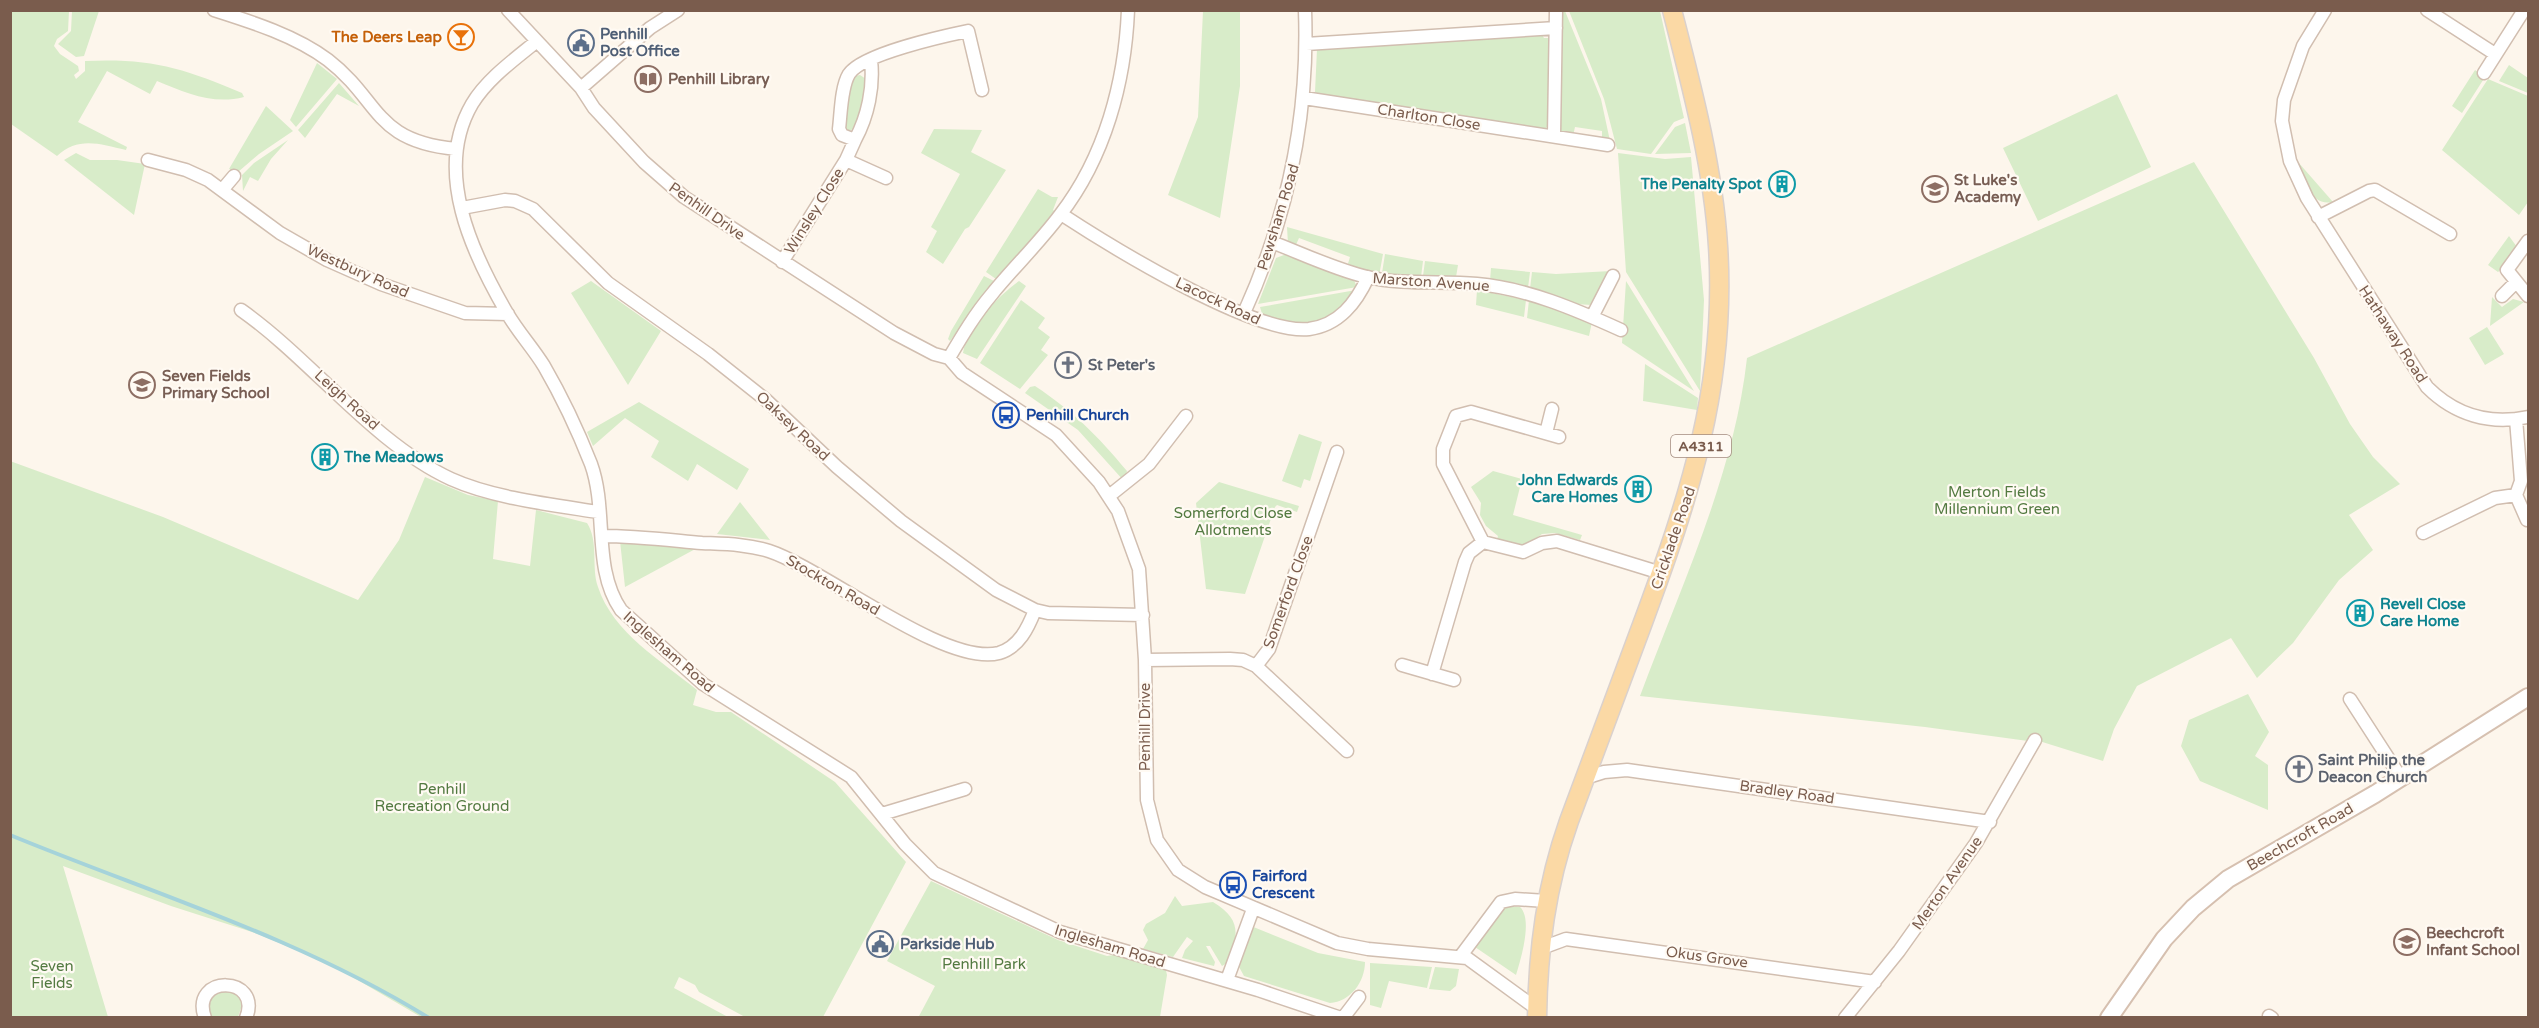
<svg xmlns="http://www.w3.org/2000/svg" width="2539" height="1028" font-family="'Varela Round',sans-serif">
	<rect width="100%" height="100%" fill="#fdf6ec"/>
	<path fill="#d8ecc9" d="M11 10 69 11 68 31 57 39 54 46 60 54 78 66 79 71 74 75 76 79 85 71V61C151 58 183 68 242 93L244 97C213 105 186 93 157 81L150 94 107 71 78 122 127 147 126 150C100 144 78 136 57 156L11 124Z
		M72 11H99L84 56 76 57 58 44 71 31Z
		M1203 11H1240V86L1220 218 1168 195 1198 117Z
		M1560 11H1565L1601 99 1610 141 1602 140V131L1575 127 1573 136 1560 132Z
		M1569 11H1660L1684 118 1674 122 1651 154 1617 149 1604 99Z
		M1542 35 1544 38H1552L1549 125 1544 130 1317 95 1315 92 1317 49Z
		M317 63 337 79 296 127 290 120Z
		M2509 65 2528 78V93L2499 81Z
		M2475 70 2485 77 2462 113 2452 106Z
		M860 75 866 79 865 96 855 129 846 131 844 126 851 81 855 76Z
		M2488 79 2528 96V202L2519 215 2442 150Z
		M339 83 359 106 337 94 305 138 298 130Z
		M2117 94 2151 167 2038 221 2003 148Z
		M266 106 293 131 259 154 238 172 229 169Z
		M1685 123 1691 153 1655 154 1675 127Z
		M934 129 982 130 971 152 1006 170 969 227 965 229 943 264 926 252 937 231 931 227 960 174 921 153Z
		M288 140 271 159 258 181 250 177 243 191 242 175 254 163Z
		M76 153 90 160H117L145 164 134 215 64 160Z
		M1618 153 1665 159 1691 157 1704 300 1700 391 1626 272Z
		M2194 162 2314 358 2350 424 2373 457 2400 484 2349 515 2373 550 2339 580 2293 643 2257 678 2231 638 2137 686 2114 729 2103 761 2030 738 2028 741 1925 727 1640 696C1681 586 1734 475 1747 358Z
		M2298 162 2333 202C2311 207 2303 180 2298 162Z
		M1038 189 1052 197H1058L1053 210 1056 212 996 279 986 272Z
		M1287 227 1383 254 1379 276 1347 267 1350 257 1299 238 1295 247 1288 244Z
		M2509 236 2517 247 2508 263 2498 272 2488 265Z
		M1285 251 1353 278 1357 287 1258 304 1276 258 1284 255Z
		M1385 254 1423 261 1421 277 1382 273Z
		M1425 261 1458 265 1456 277 1423 276Z
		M1491 268 1530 272 1528 288 1490 281Z
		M1611 271 1592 305 1575 304 1530 289 1532 272 1556 274Z
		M984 276 994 281 950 341 948 339 951 331Z
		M591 281 661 331 628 385 571 293Z
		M1019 281 1026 286 977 359 963 353C967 326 999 296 1019 281Z
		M1626 281 1694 391 1622 343Z
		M1356 290C1329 327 1304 328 1263 317L1260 307Z
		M1477 290 1526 300 1524 317 1476 305Z
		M2492 297 2502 307 2513 299 2524 302 2490 326Z
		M1021 300 1045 318 1038 328 1050 337 1041 350 1048 355 1020 389 980 363Z
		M1529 300 1592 322 1589 336 1527 318Z
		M2487 327 2504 354 2485 365 2469 338Z
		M1645 364 1698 398 1697 410 1643 401Z
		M1035 386C1074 412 1097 435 1127 471L1124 481 1078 430 1025 393 1030 387Z
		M639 402 749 469 737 490 697 464 688 481 651 457 659 441 625 418 593 446 587 432Z
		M1299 434 1322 442 1310 481 1304 479 1301 488 1282 481Z
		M10 461 163 517 358 600 399 540 425 477 468 495 498 501 493 559 530 566 536 510 587 523C599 541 591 568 598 587 613 633 662 661 697 690L693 705 716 712H731L835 782 906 862 823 1017H745L699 992 695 985 679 977 674 988 728 1017H421L332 965 258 934 171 906 63 866 108 1017H11Z
		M1493 471 1522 479 1513 515 1582 535 1580 540 1555 533 1542 534 1528 544 1521 545 1497 539 1498 536 1486 526 1480 515 1481 503 1471 487Z
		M1219 482 1299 506 1297 512 1277 505 1275 507 1245 594 1206 589 1196 503Z
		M740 502 770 540 717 534Z
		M620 541 699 547 625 587Z
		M2248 694 2269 732 2255 756 2268 765V810L2200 781 2181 746 2189 720Z
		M931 881 1058 940 1107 956 1120 954 1165 966 1167 975 1160 1017 918 1018 935 986 887 961Z
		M1175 896 1182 906 1213 902C1243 920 1238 937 1227 963L1222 966 1210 946H1206L1215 962 1214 966 1182 958 1185 950 1193 941 1187 937 1173 957 1143 949 1148 940 1143 930 1146 924 1165 913Z
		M1508 906 1520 907C1533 919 1521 959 1516 975L1475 947 1503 908Z
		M1251 926 1318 953 1365 962C1365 982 1350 1002 1330 1003L1244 976 1238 965Z
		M1370 963 1432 967 1427 988 1389 981 1381 1008 1370 1005Z
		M1435 967 1459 969 1456 986 1450 991 1429 989Z
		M218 991C230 991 239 991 242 1005L238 1017 212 1018C206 1008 208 998 218 991Z"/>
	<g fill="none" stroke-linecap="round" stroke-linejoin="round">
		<path stroke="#a5d3da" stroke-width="4" d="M10 835C151 893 298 937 429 1018"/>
		<defs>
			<path id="street" d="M214 10C252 22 296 36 328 60 381 101 373 141 456 149
				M508 10 581 88 594 108 644 162 684 197 894 333 934 354 949 358 962 373 1056 435 1099 482 1118 511 1139 569 1145 660 1147 800 1157 840 1178 870 1205 887 1337 943 1368 949 1467 958 1537 1009
				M2325 10 2303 46 2284 100 2282 121 2290 161 2307 198 2427 387C2455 415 2490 425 2528 417
				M2427 10 2495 54
				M537 41C515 59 487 79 472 104 433 171 472 253 507 313 518 332 533 348 544 366 562 397 578 431 591 464 608 511 592 568 621 610L703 684 851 777 905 844 934 873 1060 932 1258 990 1341 1018
				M1306 44 1556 28
				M2484 73 2524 10
				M581 88 650 28 678 10
				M1304 98 1608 145
				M1554 135 1556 10
				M855 140C868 116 874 87 871 60
				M148 160 186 170 208 180 280 233 327 260 381 284 465 313 508 314
				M846 160 886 178
				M223 189 234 176
				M462 208 505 200 515 201 533 209 608 283 708 354 766 400 837 467 901 521 996 590 1035 610 1048 613 1143 615
				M1061 214C1110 246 1254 335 1309 329 1339 325 1356 303 1368 277
				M2318 217 2369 191 2375 190 2450 234
				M2528 241 2507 270 2528 296
				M1272 242C1303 254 1334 269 1367 277 1403 285 1440 281 1477 284 1526 288 1577 310 1621 330
				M782 262 846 160 855 140 842 135 839 129C841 113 841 87 849 74 862 54 944 36 968 31L982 90
				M2502 296 2516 282
				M241 310C312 360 373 443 451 479 493 498 553 505 598 512
				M1244 313C1288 216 1309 117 1305 10
				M1592 317 1613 276
				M949 358C962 336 975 314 992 294 1014 267 1039 243 1060 215 1105 157 1125 82 1128 10
				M1546 433 1552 409
				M1559 437 1471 412 1456 416 1443 449V464L1483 542 1523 552 1542 543 1557 541 1661 573
				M2516 495 2527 520
				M1109 496 1149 464 1186 416
				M2423 533 2495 498 2516 495 2521 481 2516 419
				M602 536C635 536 668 540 702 543 724 544 747 544 769 551 824 569 945 667 999 653 1019 647 1028 628 1035 610
				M1145 660 1230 659 1243 660 1256 666 1269 649 1337 452
				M1402 665 1454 680
				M1256 666 1347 751
				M1432 674 1465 562 1469 553 1483 542
				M2350 699 2401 778
				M1585 778 1604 772 1627 770 1990 822
				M882 814 965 789
				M1539 949 1566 939 1875 982
				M1460 957 1501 902 1515 899 1546 901
				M1227 980 1253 909
				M2269 1016 2272 1018
				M205 1018C189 974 263 975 246 1018
				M1343 1018 1359 997
				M1845 1018 1899 951 1976 843 2035 740"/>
			<path id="secondary" d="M2109 1018 2164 939 2193 908 2228 879 2375 794 2528 697"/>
			<path id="primary" d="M1537 1018C1538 949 1546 886 1569 821 1593 756 1618 691 1642 625 1689 498 1727 385 1718 246 1713 166 1692 88 1672 10"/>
		</defs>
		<use href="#street" stroke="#d1beb0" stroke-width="15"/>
		<use href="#secondary" stroke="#d6c0b0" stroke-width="20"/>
		<use href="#primary" stroke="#dad1cd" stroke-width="21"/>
		<use href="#street" stroke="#fff" stroke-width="12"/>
		<use href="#secondary" stroke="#fff" stroke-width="16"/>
		<use href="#primary" stroke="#fbd9a5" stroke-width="18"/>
	</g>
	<defs>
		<symbol id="bar-ring" viewBox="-11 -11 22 22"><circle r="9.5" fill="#fffaf3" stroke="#e8710a" stroke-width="1.5"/><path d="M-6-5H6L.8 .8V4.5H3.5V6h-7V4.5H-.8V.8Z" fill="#e8710a"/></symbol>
		<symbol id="civic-ring" viewBox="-11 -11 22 22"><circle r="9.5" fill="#fffaf3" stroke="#5c6f8a" stroke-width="1.5"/><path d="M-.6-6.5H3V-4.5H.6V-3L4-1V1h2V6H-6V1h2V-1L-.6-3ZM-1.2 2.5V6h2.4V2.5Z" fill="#5c6f8a"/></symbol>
		<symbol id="library-ring" viewBox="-11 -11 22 22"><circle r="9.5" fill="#fffaf3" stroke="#8d6e63" stroke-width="1.5"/><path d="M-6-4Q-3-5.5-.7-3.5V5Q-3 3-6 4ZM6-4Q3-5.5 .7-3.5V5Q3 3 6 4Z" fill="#8d6e63"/></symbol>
		<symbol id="building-ring" viewBox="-11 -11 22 22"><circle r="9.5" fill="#fffaf3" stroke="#0f9aa8" stroke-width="1.5"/><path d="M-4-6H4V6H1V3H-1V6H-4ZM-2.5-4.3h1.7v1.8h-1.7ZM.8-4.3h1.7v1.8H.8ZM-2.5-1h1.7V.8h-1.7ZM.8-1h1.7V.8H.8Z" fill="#0f9aa8"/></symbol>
		<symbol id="school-ring" viewBox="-11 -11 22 22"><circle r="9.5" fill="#fffaf3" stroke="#8d6e63" stroke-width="1.5"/><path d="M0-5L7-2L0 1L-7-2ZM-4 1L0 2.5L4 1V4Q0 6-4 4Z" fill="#8d6e63"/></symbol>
		<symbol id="church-ring" viewBox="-11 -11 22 22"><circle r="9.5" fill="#fffaf3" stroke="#6b7280" stroke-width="1.5"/><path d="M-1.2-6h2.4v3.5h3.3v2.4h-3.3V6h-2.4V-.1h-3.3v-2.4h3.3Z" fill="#6b7280"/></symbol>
		<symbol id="bus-ring" viewBox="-11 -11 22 22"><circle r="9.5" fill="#fffaf3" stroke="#1a4fb4" stroke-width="1.5"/><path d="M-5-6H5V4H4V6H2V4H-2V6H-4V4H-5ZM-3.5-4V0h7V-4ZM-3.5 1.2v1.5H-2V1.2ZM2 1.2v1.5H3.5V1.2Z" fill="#1a4fb4"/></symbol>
	</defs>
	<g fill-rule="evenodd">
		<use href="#bar-ring" x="446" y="22" width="30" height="30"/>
		<use href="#civic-ring" x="566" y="28" width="30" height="30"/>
		<use href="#library-ring" x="633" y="64" width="30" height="30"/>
		<use href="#building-ring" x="1767" y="169" width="30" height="30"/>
		<use href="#school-ring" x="1920" y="174" width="30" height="30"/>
		<use href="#church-ring" x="1053" y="350" width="30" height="30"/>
		<use href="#school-ring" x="127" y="370" width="30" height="30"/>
		<use href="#bus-ring" x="991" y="400" width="30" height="30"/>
		<use href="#building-ring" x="310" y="442" width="30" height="30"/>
		<use href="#building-ring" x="1623" y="474" width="30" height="30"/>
		<use href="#building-ring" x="2345" y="598" width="30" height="30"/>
		<use href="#church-ring" x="2284" y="754" width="30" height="30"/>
		<use href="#bus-ring" x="1218" y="870" width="30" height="30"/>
		<use href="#school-ring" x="2392" y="927" width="30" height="30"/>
		<use href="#civic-ring" x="865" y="929" width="30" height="30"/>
	</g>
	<g text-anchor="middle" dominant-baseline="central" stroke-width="4.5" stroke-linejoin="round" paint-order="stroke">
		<rect fill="#fffaf3" stroke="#a28b7f" stroke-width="1.5" x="1671" y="435" width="60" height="22" rx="4.5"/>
		<g font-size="14" font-weight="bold" fill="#7a5c4d">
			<text x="1701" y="446">A4311</text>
		</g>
		<g font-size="15" font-weight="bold" fill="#4e5e75" stroke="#fffaf3" text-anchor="start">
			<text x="600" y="34">Penhill<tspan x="600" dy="17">Post Office</tspan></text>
			<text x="900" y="944">Parkside Hub</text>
		</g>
		<g font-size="15" font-weight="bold" fill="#c56008" stroke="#fffaf3" text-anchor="end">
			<text x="442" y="37">The Deers Leap</text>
		</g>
		<g font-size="15" font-weight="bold" fill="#785e54" stroke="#fffaf3" text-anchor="start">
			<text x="668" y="79">Penhill Library</text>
			<text x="1954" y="180">St Luke's<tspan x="1954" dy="17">Academy</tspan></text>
			<text x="162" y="376">Seven Fields<tspan x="162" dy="17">Primary School</tspan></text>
			<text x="2426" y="933">Beechcroft<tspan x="2426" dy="17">Infant School</tspan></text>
		</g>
		<g font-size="15" fill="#7a5c4d" stroke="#fffaf3">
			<text transform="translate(1429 117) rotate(9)">Charlton Close</text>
			<text transform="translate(707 211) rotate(35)">Penhill Drive</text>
			<text transform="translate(814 211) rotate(-58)">Winsley Close</text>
			<text transform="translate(1278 217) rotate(-73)">Pewsham Road</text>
			<text transform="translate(358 271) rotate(24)">Westbury Road</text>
			<text transform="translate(1431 282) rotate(4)">Marston Avenue</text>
			<text transform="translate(1218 301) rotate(25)">Lacock Road</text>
			<text transform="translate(2393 334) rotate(57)">Hathaway Road</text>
			<text transform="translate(347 400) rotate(42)">Leigh Road</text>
			<text transform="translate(793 426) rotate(43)">Oaksey Road</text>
			<text transform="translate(1673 538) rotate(-71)">Cricklade Road</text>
			<text transform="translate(833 585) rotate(30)">Stockton Road</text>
			<text transform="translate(1288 592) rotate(-70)">Somerford Close</text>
			<text transform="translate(669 652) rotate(41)">Inglesham Road</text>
			<text transform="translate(1145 727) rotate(-90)">Penhill Drive</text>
			<text transform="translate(1787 792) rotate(8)">Bradley Road</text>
			<text transform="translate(2300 837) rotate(-30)">Beechcroft Road</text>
			<text transform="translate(1947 883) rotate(-55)">Merton Avenue</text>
			<text transform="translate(1110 946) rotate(17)">Inglesham Road</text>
			<text transform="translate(1707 957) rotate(8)">Okus Grove</text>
		</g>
		<g font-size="15" font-weight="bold" fill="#0d838f" stroke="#fffaf3" text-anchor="end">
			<text x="1762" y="184">The Penalty Spot</text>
			<text x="344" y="457" text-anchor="start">The Meadows</text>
			<text x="1618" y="480">John Edwards<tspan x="1618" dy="17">Care Homes</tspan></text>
			<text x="2380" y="604" text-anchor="start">Revell Close<tspan x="2380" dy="17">Care Home</tspan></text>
		</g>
		<g font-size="15" font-weight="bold" fill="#5b616d" stroke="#fffaf3" text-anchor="start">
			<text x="1088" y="365">St Peter's</text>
			<text x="2318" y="760">Saint Philip the<tspan x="2318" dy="17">Deacon Church</tspan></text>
		</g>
		<g font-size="15" font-weight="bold" fill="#164399" stroke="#fffaf3" text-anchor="start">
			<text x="1026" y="415">Penhill Church</text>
			<text x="1252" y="876">Fairford<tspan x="1252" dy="17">Crescent</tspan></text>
		</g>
		<g font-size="15" fill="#537a41" stroke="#fffaf3">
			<text x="1997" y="492">Merton Fields<tspan x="1997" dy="17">Millennium Green</tspan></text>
			<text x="1233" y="513">Somerford Close<tspan x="1233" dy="17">Allotments</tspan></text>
			<text x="442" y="789">Penhill<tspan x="442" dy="17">Recreation Ground</tspan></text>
			<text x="984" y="964">Penhill Park</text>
			<text x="52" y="966">Seven<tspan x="52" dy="17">Fields</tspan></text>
		</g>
	</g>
	<rect width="2539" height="1028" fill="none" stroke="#7a5c4d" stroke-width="24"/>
</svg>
